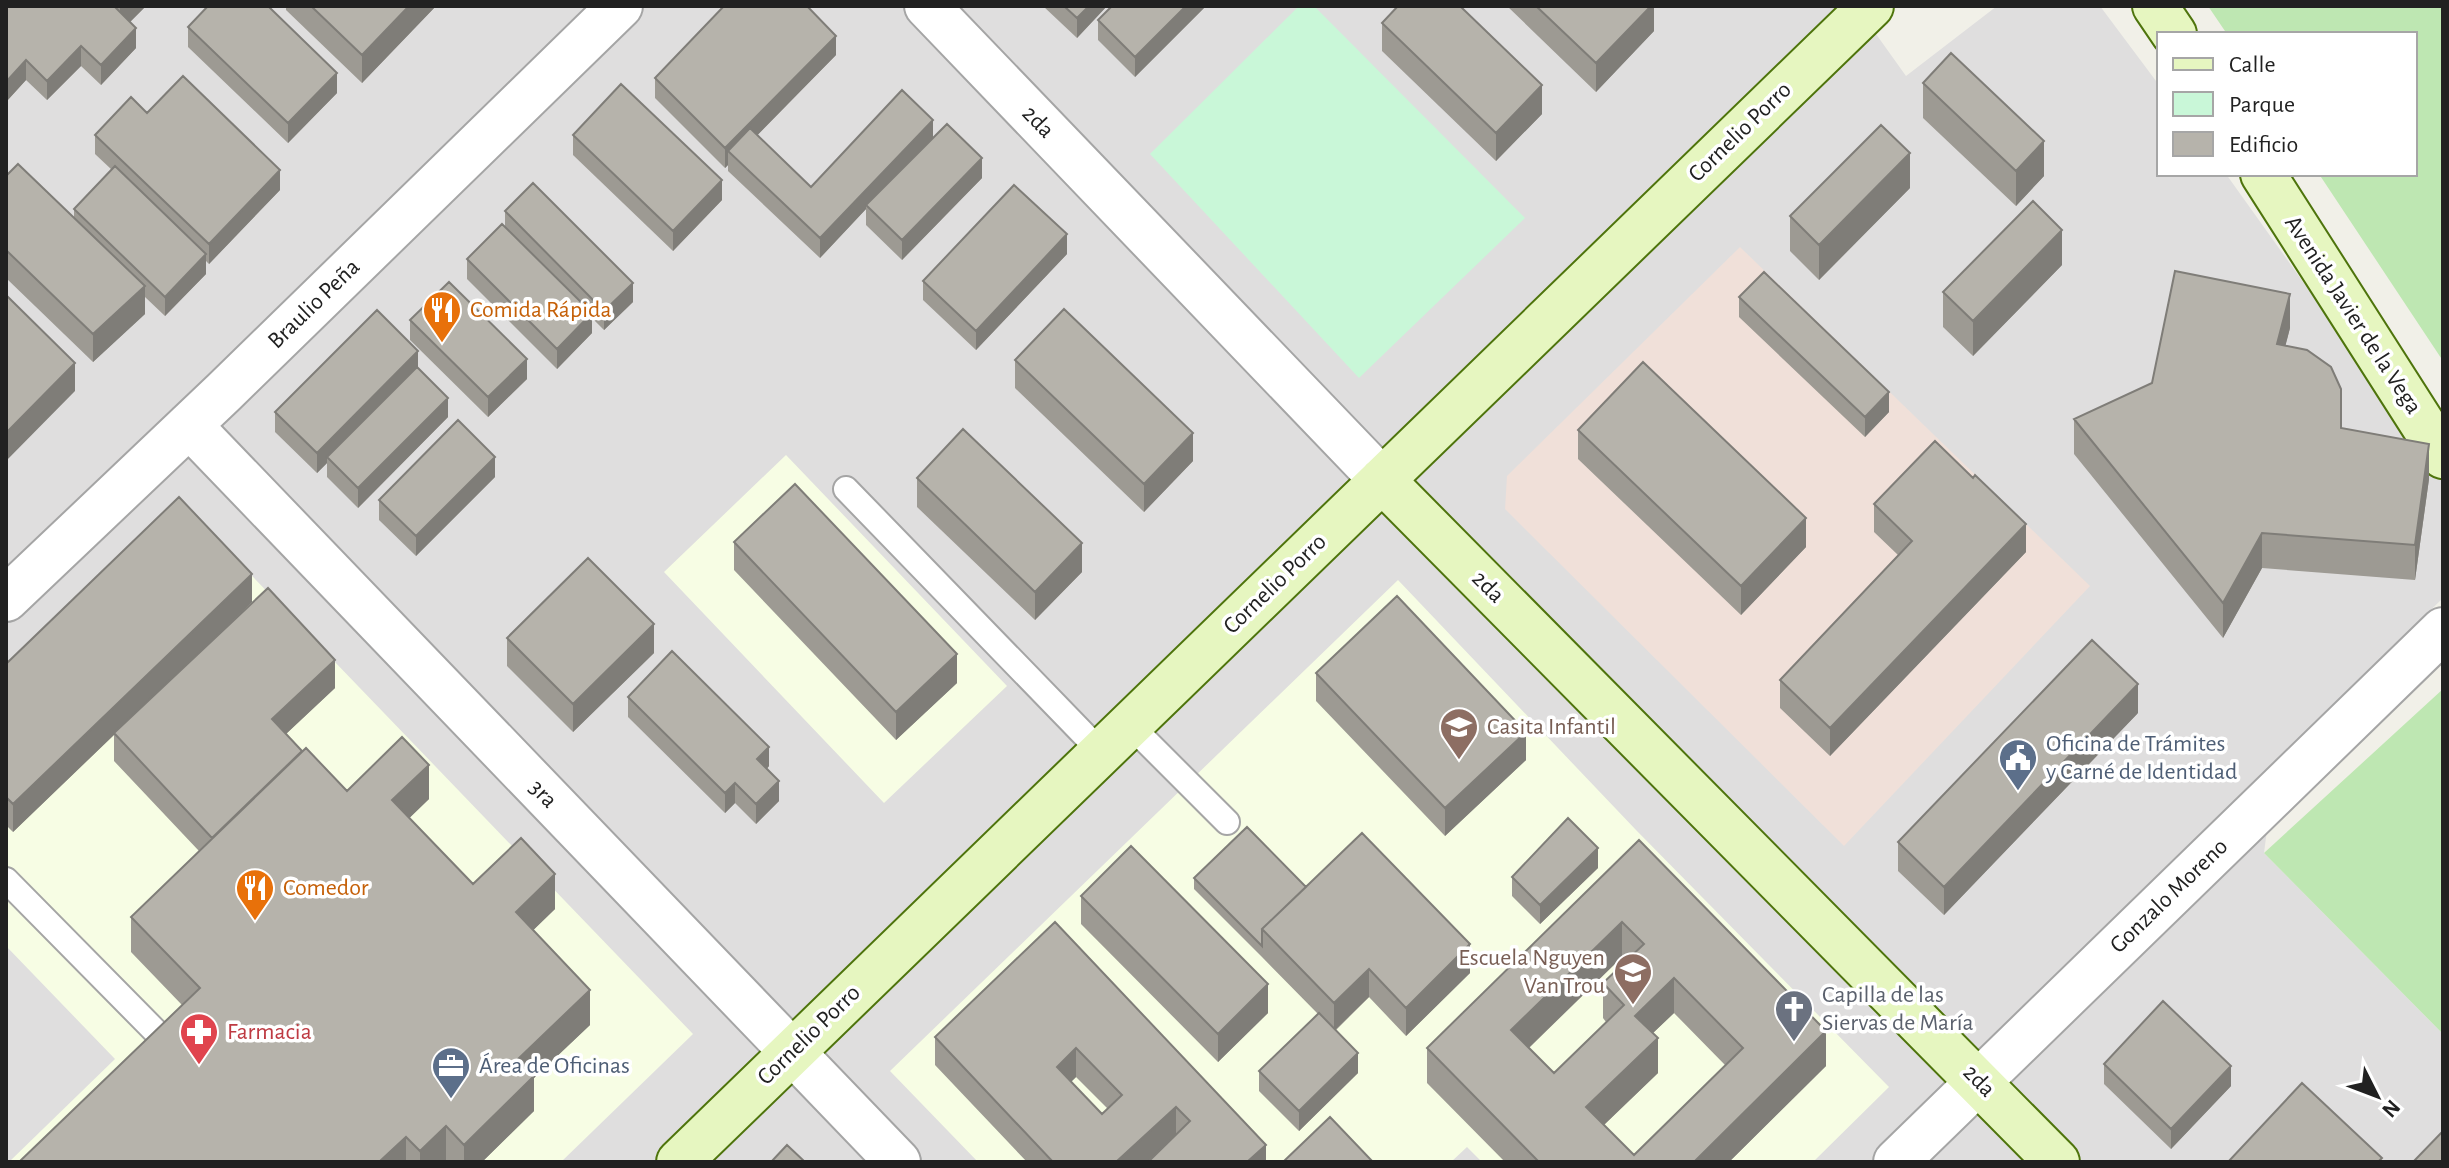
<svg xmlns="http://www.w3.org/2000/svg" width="2449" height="1168" font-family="'Alegreya Sans',sans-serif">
	<rect width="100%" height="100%" fill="#f1f0e8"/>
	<path fill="#dfdede" d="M6 6H1856L1906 76 1997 6H2100L2159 85V174H2226L2443 478V598L2276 761 2264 853 2443 1034V1162H6Z"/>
	<path fill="#f0e0d9" d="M1740 247 2090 586 1844 846 1505 509 1507 476Z"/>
	<path fill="#f7fde4" d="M786 455 1007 686 884 803 664 572Z
		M179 500 693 1034 561 1162H9L115 1059 6 946V666Z
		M1398 580 1636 830 1889 1087 1813 1162H1482L1467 1147 1451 1162H978L890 1071Z"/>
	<path fill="#bee7b2" d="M2208 6H2443V361L2319 174H2415V34H2227Z
		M2443 689V1034L2264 853Z"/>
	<path fill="#c9f7d8" d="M1299 6H1314L1525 218 1359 378 1150 154Z"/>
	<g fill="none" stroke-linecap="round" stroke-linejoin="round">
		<defs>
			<path id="lane" d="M846 489 1101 752
				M1129 724 1227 822
				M6 880 161 1037"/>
			<path id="street" d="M927 6 1382 480
				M189 425 898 1162
				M6 599 224 392 620 6
				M1896 1162 2443 630"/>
			<path id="secondary" d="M2155 6 2174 34
				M2263 174 2443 456
				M1382 480 2057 1162
				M679 1162 1871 6"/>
		</defs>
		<use href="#lane" stroke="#a5a5a5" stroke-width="28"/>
		<use href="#street" stroke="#a5a5a5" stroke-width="48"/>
		<use href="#secondary" stroke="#4e740c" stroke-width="48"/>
		<use href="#lane" stroke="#fff" stroke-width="24"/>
		<use href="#street" stroke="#fff" stroke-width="44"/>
		<use href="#secondary" stroke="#e6f6c0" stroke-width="44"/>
	</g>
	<path fill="#9d9a93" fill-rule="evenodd" d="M6 6H146L130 22 136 48 101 85 81 66 47 100 26 80 6 102Z
		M286 6H436L362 83 286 10Z
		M1043 6H1107L1077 38Z
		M1112 6H1206L1135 77 1098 40V20Z
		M1507 6H1654V31L1596 92Z
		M1382 23 1542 114 1496 161 1382 51Z
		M188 27 337 93 288 143 188 47Z
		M836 55 757 135 811 187 933 138 982 178 902 260 866 225V209L820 258 728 171V165L725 168 655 98V78Z
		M1923 83 2044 176 2016 206 1923 118Z
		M147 113 280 190 209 264 206 261V274L165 316 145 297V314L93 362 6 278V176L74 218V209L112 170 95 154V135Z
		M573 135 722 200 673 251 573 155Z
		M1910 188 1819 280 1790 251V216Z
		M505 211 633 302 604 330 592 318V333L557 369 467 279V259L505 228Z
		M1067 254 976 350 923 300V281Z
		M2062 265 1973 356 1943 327V292Z
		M1739 297 1889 412 1865 437 1739 317Z
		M410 320 527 379 488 417 410 340Z
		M2290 328 2285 346 2341 428 2429 479 2415 580 2262 568 2223 638 2074 454V419Z
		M1015 360 1193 461 1144 512 1015 388Z
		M418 368 448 417 358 508 327 477V463L317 473 275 432V412Z
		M1578 430 1806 547 1741 615 1578 459Z
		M495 477 416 556 379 520V500Z
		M917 478 1082 572 1035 620 917 507Z
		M1874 504 2026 552 1830 756 1780 708V680L1898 555 1874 532Z
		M734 542 957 683 896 740 734 570Z
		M252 602 206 647 335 688 286 734 302 751 347 791 429 799 409 818 473 884 555 909 533 930 590 1025 534 1078V1111L482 1162H448L446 1160 445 1162H19L182 1005 131 952V917L199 851 114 761V735L13 832 6 825V664Z
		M507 638 654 653 573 732 507 666Z
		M1316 673 1526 760 1445 836 1316 701Z
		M628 697 769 766 767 769 779 801 756 824 735 803 725 813 628 717Z
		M2138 713 1944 915 1898 871V842Z
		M1639 840 1826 1066 1729 1162H1505L1427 1083V1048ZM1622 957 1626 961 1603 983V1018L1606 1022 1554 1073 1529 1048ZM1674 1013 1726 1066 1634 1155 1604 1125 1658 1073 1653 1033Z
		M1598 868 1540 924 1512 896V877Z
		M1194 878 1306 887 1470 973 1406 1036 1369 997 1336 1030 1358 1073 1299 1131 1259 1091V1071L1318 1014 1262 957 1194 889Z
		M1081 896 1268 1013 1218 1062 1081 924Z
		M1055 922 1266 1162H1027L935 1065V1037ZM1076 1077 1108 1109 1102 1114 1071 1082Z
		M2104 1064 2231 1086 2171 1149 2104 1084Z"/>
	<path fill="#7f7d78" d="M120 6H146L120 32Z
		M409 6H436L362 83V55Z
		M1089 6H1107L1077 38V18Z
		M1186 6H1206L1135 77V57Z
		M1651 6H1654V31L1596 92V63Z
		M136 28V48L101 85V65Z
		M836 36V55L735 158 728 151V165L725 168V148Z
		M81 46V66L47 100V81Z
		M26 60V80L6 102V82Z
		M337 73V93L288 143V123Z
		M1542 85V114L1496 161V133Z
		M933 120V140L866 205V209L820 258V238Z
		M2044 141V176L2016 206V171Z
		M1910 153V188L1819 280V245Z
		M982 158V178L902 260V240Z
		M280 170V190L209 264V244Z
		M722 180V200L673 251V231Z
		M2062 230V265L1973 356V321Z
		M1067 234V254L976 350V331Z
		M206 254V274L165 316V297Z
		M633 283V302L604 330V311Z
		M145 286V314L93 362V334Z
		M2290 294V328L2277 379V344Z
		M592 313V333L557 369V349Z
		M418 351V371L327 457V463L317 473V453Z
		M527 359V379L488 417V397Z
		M75 363V391L6 461V433Z
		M1889 392V412L1865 437V417Z
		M448 398V417L358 508V488Z
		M1193 433V461L1144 512V484Z
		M2429 444V479L2415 580V545Z
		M495 457V477L416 556V536Z
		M1806 518V547L1741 615V586Z
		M2026 524V552L1830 756V728Z
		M2262 533V568L2223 638V603Z
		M1082 543V572L1035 620V592Z
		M252 574V602L13 832V804Z
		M654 624V653L573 732V704Z
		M957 654V683L896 740V712Z
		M335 660V688L272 747V719Z
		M2138 684V713L1944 915V887Z
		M1526 732V760L1445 836V808Z
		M769 747V766L757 779V759Z
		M429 765V799L392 835V800Z
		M779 781V801L756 824V804Z
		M735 783V803L725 813V793Z
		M1598 848V868L1540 924V905Z
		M555 874V909L516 947V912Z
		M1622 922V957L1511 1065V1030Z
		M1470 944V973L1406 1036V1008Z
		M1369 969V997L1334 1031V1003Z
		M1674 978V1013L1635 1050V1016Z
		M1268 984V1013L1218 1062V1034Z
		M590 990V1025L534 1078V1111L482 1162H464V1145L518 1059Z
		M1826 1031V1066L1729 1162H1694Z
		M1658 1038V1073L1586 1142V1107Z
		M1076 1048V1077L1057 1095V1067Z
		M1358 1053V1073L1299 1131V1111Z
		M2231 1066V1086L2171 1149V1129Z
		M1176 1107V1135L1147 1162H1116Z
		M446 1126V1160L445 1162H420V1151Z
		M406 1137V1162H379Z
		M1266 1145V1162H1247Z"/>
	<path fill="#b6b3ab" stroke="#7f7d78" stroke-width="2" fill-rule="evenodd" d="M6 6H114L136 28 101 65 81 46 47 81 26 60 6 82Z
		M208 6H268L337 73 288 123 188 27Z
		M311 6H409L362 55Z
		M724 6H807L836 36 725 148 655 78Z
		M1064 6H1089L1077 18Z
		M1112 6H1186L1135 57 1098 20Z
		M1398 6H1460L1542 85 1496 133 1382 23Z
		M1536 6H1651L1596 63Z
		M1951 53 2044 141 2016 171 1923 83Z
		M183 76 280 170 209 244 95 135 131 97 147 113Z
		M621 84 722 180 673 231 573 135Z
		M902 90 933 120 820 238 728 151 750 128 811 187Z
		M947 124 982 158 902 240 866 205Z
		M1881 125 1910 153 1819 245 1790 216Z
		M18 164 145 286 93 334 6 250V176Z
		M115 166 206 254 165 297 74 209Z
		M533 183 633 283 604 311 505 211Z
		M1014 185 1067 234 976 331 923 281Z
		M2033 201 2062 230 1973 321 1943 292Z
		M502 224 592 313 557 349 467 259Z
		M2175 271 2290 294 2277 344 2307 350 2331 367 2341 389V428L2429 444 2415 545 2262 533 2223 603 2074 419 2152 383Z
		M1764 272 1889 392 1865 417 1739 297Z
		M449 282 527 359 488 397 410 320Z
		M6 295 75 363 6 433Z
		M1064 309 1193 433 1144 484 1015 360Z
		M377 310 418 351 317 453 275 412Z
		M1643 362 1806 518 1741 586 1578 430Z
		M417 367 448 398 358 488 327 457Z
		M458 420 495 457 416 536 379 500Z
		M963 429 1082 543 1035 592 917 478Z
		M1935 441 1973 478 1975 475 2026 524 1830 728 1780 680 1912 541 1874 504Z
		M795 484 957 654 896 712 734 542Z
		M179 497 252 574 13 804 6 797V664Z
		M588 558 654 624 573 704 507 638Z
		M268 588 335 660 272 719 302 751 212 838 114 733Z
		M1397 596 1526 732 1445 808 1316 673Z
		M2092 640 2138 684 1944 887 1898 842Z
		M672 651 769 747 757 759 779 781 756 804 735 783 725 793 628 697Z
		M402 737 429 765 392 800 473 884 521 838 555 874 516 912 590 990 518 1059 534 1076 464 1145 446 1126 420 1151 406 1137 379 1162H19L200 988 131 917 306 748 347 791Z
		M1568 818 1598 848 1540 905 1512 877Z
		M1247 827 1306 887 1262 929V946L1194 878Z
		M1362 833 1470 944 1406 1008 1369 969 1334 1003 1262 929Z
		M1639 840 1826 1031 1694 1162H1539L1427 1048ZM1622 922 1644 944 1603 983 1624 1005 1554 1073 1511 1030ZM1674 978 1743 1048 1634 1155 1586 1107 1658 1038 1635 1016Z
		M1131 846 1268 984 1218 1034 1081 896Z
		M1055 922 1266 1145 1247 1162H1148L1190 1121 1176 1107 1116 1162H1053L935 1037ZM1076 1048 1122 1095 1102 1114 1057 1067Z
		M2163 1001 2231 1066 2171 1129 2104 1064Z
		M1319 1013 1358 1053 1299 1111 1259 1071Z
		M2302 1083 2382 1158 2378 1162H2228Z
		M1330 1117 1373 1162H1283Z
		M2443 1131V1162H2413Z
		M787 1145 805 1162H771Z"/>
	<defs>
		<symbol id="restaurant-pin" viewBox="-11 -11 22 30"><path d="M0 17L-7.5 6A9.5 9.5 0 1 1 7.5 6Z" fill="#e8710a" stroke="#fff"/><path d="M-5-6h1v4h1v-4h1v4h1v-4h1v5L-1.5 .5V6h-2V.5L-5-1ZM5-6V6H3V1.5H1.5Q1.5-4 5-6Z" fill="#fff"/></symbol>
		<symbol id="school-pin" viewBox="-11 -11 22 30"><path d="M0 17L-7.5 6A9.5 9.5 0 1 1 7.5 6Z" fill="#8d6e63" stroke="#fff"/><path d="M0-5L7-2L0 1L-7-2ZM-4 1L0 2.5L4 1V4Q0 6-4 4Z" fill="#fff"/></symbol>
		<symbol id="civic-pin" viewBox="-11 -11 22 30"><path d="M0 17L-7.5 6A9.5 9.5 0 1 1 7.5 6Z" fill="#5c6f8a" stroke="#fff"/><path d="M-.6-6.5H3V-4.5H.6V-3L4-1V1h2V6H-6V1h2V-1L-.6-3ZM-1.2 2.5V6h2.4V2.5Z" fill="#fff"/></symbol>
		<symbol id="church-pin" viewBox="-11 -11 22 30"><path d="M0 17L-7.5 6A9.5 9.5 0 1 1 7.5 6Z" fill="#6b7280" stroke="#fff"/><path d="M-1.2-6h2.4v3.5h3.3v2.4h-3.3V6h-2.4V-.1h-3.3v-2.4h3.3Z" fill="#fff"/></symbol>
		<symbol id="pharmacy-pin" viewBox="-11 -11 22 30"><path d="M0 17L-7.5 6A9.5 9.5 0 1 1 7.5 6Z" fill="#e0444e" stroke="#fff"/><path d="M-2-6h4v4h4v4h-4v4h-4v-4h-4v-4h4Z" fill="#fff"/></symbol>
		<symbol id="office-pin" viewBox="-11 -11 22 30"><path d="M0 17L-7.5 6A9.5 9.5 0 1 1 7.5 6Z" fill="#5c6f8a" stroke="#fff"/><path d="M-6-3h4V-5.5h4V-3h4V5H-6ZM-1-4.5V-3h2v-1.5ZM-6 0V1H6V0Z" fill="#fff"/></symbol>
	</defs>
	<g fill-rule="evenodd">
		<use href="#restaurant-pin" x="420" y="288" width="44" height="60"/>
		<use href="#school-pin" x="1437" y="705" width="44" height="60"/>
		<use href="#civic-pin" x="1996" y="736" width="44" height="60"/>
		<use href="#restaurant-pin" x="233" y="866" width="44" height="60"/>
		<use href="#school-pin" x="1611" y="950" width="44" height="60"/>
		<use href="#church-pin" x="1772" y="987" width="44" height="60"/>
		<use href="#pharmacy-pin" x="177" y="1010" width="44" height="60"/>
		<use href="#office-pin" x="429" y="1044" width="44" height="60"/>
	</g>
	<g text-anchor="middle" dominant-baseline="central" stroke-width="7" stroke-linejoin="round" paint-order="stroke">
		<g font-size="24" fill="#212121" stroke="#fff">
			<text transform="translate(1038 122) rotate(46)">2da</text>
			<text transform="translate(1740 132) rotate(-44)">Cornelio Porro</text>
			<text transform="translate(314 304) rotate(-44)">Braulio Peña</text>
			<text transform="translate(2353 315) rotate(57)">Avenida Javier de la Vega</text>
			<text transform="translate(1275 584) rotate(-44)">Cornelio Porro</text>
			<text transform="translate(1488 587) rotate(45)">2da</text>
			<text transform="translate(543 794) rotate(46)">3ra</text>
			<text transform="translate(2169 896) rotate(-44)">Gonzalo Moreno</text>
			<text transform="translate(809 1035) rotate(-44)">Cornelio Porro</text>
			<text transform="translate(1979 1081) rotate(46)">2da</text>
		</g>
		<g font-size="24" fill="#c56008" stroke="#fff" text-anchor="start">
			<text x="470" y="310">Comida Rápida</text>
			<text x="283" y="888">Comedor</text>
		</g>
		<g font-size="24" fill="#785e54" stroke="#fff" text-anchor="start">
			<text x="1487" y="727">Casita Infantil</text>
			<text x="1605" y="958" text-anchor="end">Escuela Nguyen<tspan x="1605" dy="28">Van Trou</tspan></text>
		</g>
		<g font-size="24" fill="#4e5e75" stroke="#fff" text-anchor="start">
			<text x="2046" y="744">Oficina de Trámites<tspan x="2046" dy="28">y Carné de Identidad</tspan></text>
			<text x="479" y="1066">Área de Oficinas</text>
		</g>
		<g font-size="24" fill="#5b616d" stroke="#fff" text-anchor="start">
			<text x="1822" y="995">Capilla de las<tspan x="1822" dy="28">Siervas de María</tspan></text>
		</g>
		<g font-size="24" fill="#be3a42" stroke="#fff" text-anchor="start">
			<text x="227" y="1032">Farmacia</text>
		</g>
	</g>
	<rect width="2449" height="1168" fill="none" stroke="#212121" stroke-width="16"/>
	<rect x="2157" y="32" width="260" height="144" fill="#ffffff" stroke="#a6a6a6" stroke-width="2"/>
	<rect x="2173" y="58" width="40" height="12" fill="#e6f6c0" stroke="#a6a6a6" stroke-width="2"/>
	<text x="2229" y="72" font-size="24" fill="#212121">Calle</text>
	<rect x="2173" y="92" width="40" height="24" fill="#c9f7d8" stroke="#a6a6a6" stroke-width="2"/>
	<text x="2229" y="112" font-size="24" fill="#212121">Parque</text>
	<rect x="2173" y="132" width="40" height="24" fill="#b6b3ab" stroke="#a6a6a6" stroke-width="2"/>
	<text x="2229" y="152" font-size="24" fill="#212121">Edificio</text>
	<g transform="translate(2377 1096) rotate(132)" stroke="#ffffff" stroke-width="6" paint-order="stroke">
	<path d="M0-6L14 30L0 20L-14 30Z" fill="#212121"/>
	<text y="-12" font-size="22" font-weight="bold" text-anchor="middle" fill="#212121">N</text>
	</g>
</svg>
